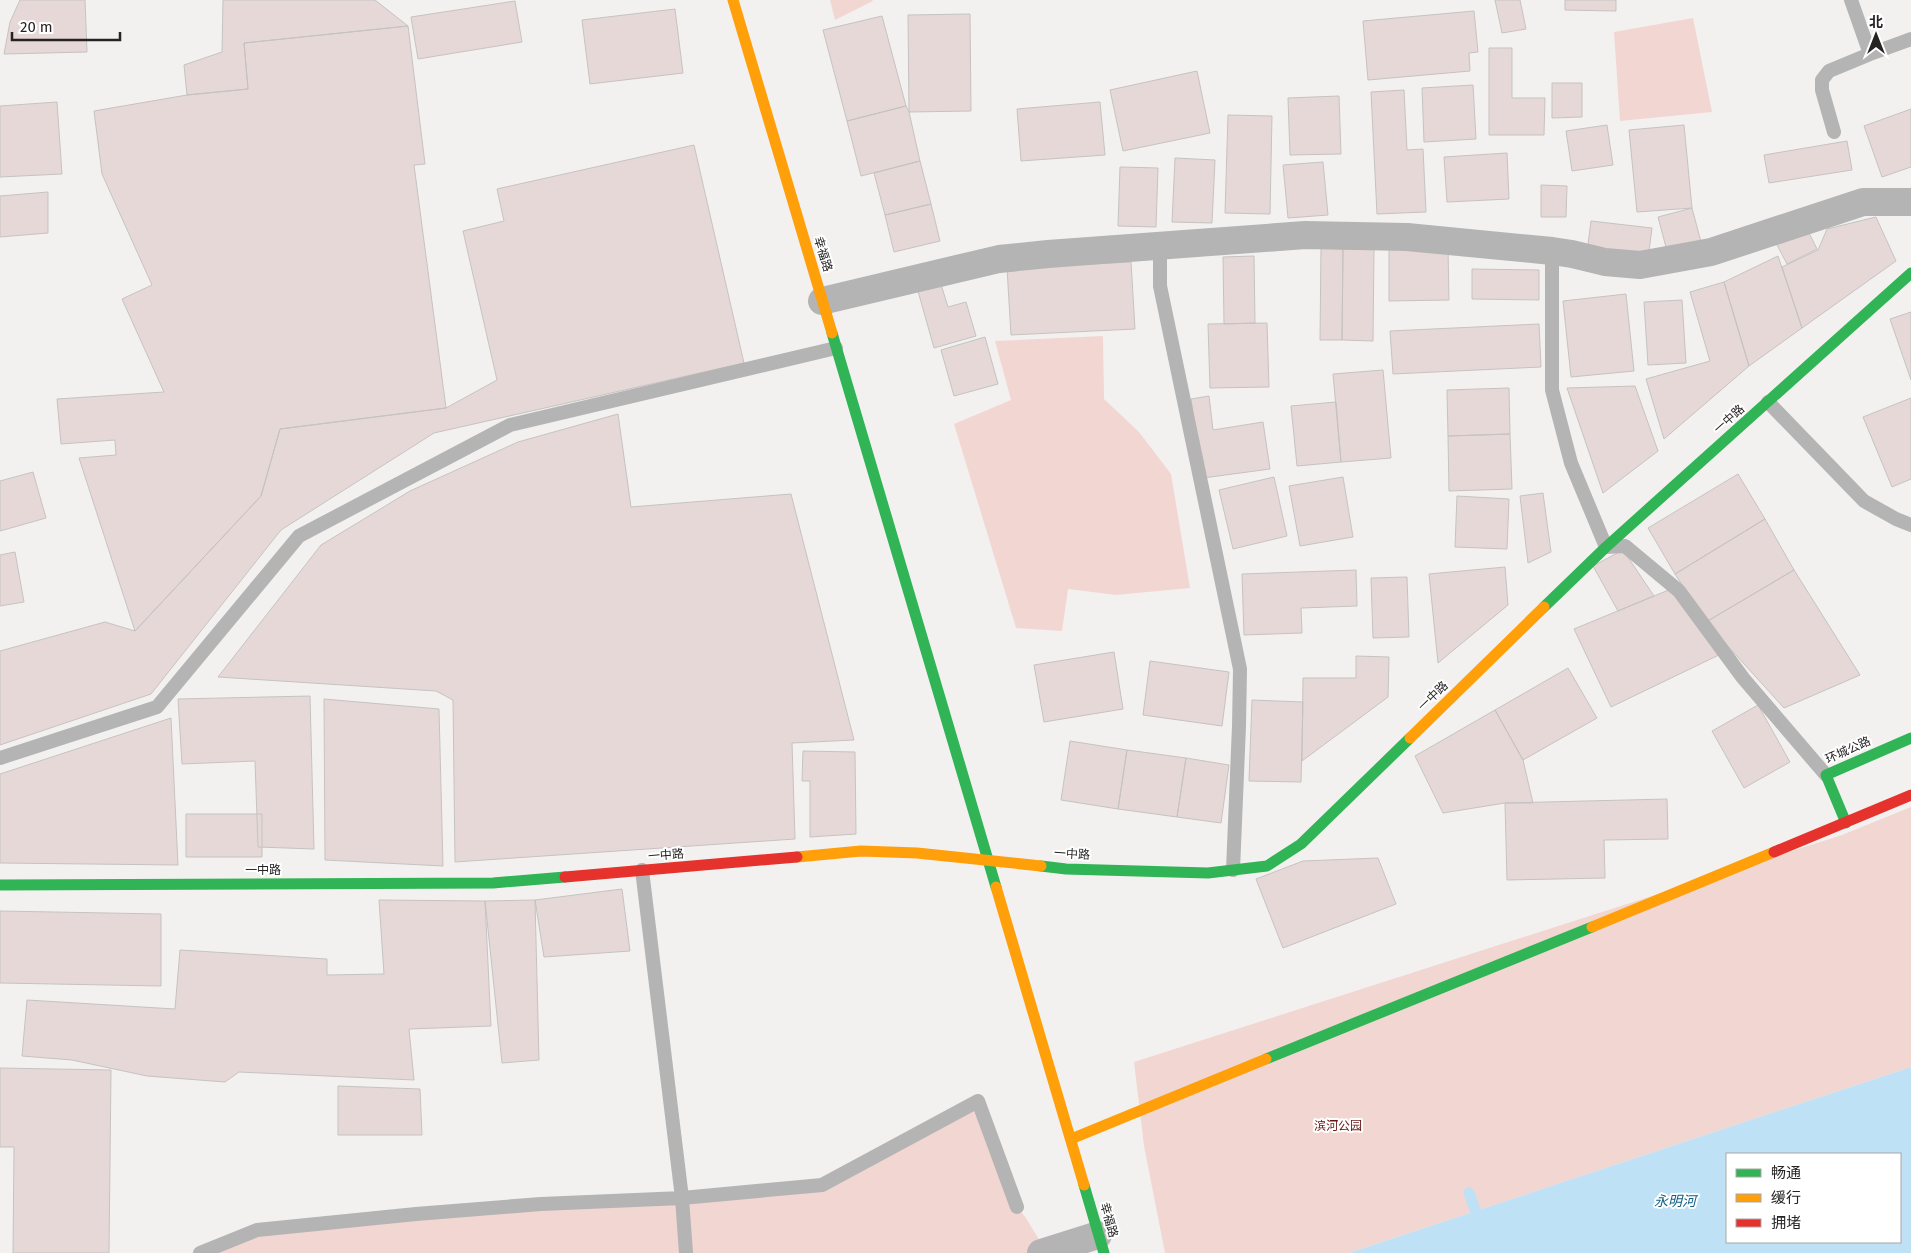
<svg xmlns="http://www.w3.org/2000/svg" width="1911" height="1253" font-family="'Fira Sans','Noto Sans SC',sans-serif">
	<rect width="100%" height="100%" fill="#f3f1f0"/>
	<path fill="#f2d6d2" d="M830 0H872L873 1 835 20Z
		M1693 18 1712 112 1620 121 1614 32Z
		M1103 336 1104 399 1139 432 1171 474 1190 588 1116 595 1068 589 1062 631 1016 628 954 424 1011 400 995 341Z
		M1911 807V1067L1349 1253H1165L1144 1146 1134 1062 1842 835Z
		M978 1101 1017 1207 1026 1218 1047 1253H200L257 1230 822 1185Z"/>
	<path fill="#bee1f6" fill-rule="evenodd" d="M1911 1067V1253H1349ZM1727 1154H1900V1242H1727Z"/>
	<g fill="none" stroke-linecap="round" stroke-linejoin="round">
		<path stroke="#bee1f6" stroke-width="11" d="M1469 1193 1491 1253"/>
	</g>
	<path fill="#e6d8d6" stroke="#c5c3c2" d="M20 0H85L87 52 4 54 10 22Z
		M223 0H375L408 26 244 43 248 89 187 95 184 65 222 52Z
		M1495 0H1520L1526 29 1502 33Z
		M1565 0H1616V11L1565 10Z
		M515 1 522 42 418 59 411 17Z
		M675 9 683 73 590 84 582 20Z
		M1474 11 1478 52 1469 53 1470 71 1368 80 1363 21Z
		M970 14 971 111 909 112 908 15Z
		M882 16 906 106 847 121 823 30Z
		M408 26 425 164 414 165 446 408 280 429 261 496 135 631 79 458 116 455 115 440 61 444 57 399 164 392 122 299 152 285 102 174 94 111 187 95 248 89 244 43Z
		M1489 48H1512V98H1545L1544 135H1489Z
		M1197 71 1210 133 1123 151 1110 90Z
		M1552 83H1582V117L1552 118Z
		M1473 85 1476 139 1424 142 1422 88Z
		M1404 90 1407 150 1423 149 1426 212 1377 214 1371 92Z
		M1339 96 1341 154 1290 155 1288 98Z
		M57 102 62 174 0 177V106Z
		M1100 102 1105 155 1021 161 1017 109Z
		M906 106 909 112 920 161 861 176 847 121Z
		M1911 109V167L1882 177 1864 126Z
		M1228 115 1272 116 1270 214 1225 213Z
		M1607 125 1613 165 1572 171 1566 131Z
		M1684 125 1692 208 1637 212 1629 130Z
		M1847 141 1852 170 1769 183 1764 155Z
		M694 145 744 363 434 433 281 530 151 694 0 745V651L105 622 135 631 261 496 280 429 446 408 497 380 463 231 504 221 497 189Z
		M1507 153 1509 199 1447 202 1444 157Z
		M1175 158 1215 160 1212 223 1172 222Z
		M920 161 931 204 885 215 874 173Z
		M1323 162 1328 215 1288 218 1283 165Z
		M1120 167 1158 168 1156 227 1118 226Z
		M1541 185 1567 186 1566 217H1541Z
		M48 192V233L0 237V196Z
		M931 204 940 241 894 252 885 215Z
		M1692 208 1701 242 1667 251 1658 217Z
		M1876 217 1896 261 1802 328 1782 267 1818 250 1827 229Z
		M1591 221 1652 228 1648 259 1587 252Z
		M1806 227 1817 249 1787 264 1776 243Z
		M1321 248 1343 249 1342 340H1320Z
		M1448 248 1449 300 1389 301V249Z
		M1343 249H1374L1373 341 1342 340Z
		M1254 256 1255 323 1224 324 1223 257Z
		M1778 256 1802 328 1749 366 1724 282Z
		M1131 262 1135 329 1011 335 1007 268Z
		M1472 269 1539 270V300L1472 299Z
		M939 278 948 307 966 302 976 336 934 348 916 284Z
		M1724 282 1749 366 1664 439 1646 379 1710 361 1690 292Z
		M1626 294 1634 371 1571 377 1563 301Z
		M1682 300 1686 363 1648 365 1644 302Z
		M1911 312V380L1890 319Z
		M1267 323 1269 387 1210 388 1208 324Z
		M1539 324 1541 367 1393 374 1390 331Z
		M985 337 998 384 954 396 941 350Z
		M1383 370 1391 458 1341 462 1333 374Z
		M1635 386 1658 451 1603 493 1567 388Z
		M1509 388 1510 434 1448 436 1447 390Z
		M1209 396 1213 430 1263 422 1270 469 1203 478 1191 399Z
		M1911 398V479L1892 487 1863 417Z
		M1336 402 1341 462 1297 466 1291 406Z
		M618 414 631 507 791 494 854 740 792 743 795 839 455 862 453 700 436 691 218 677 321 545 410 491 518 442Z
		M1510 434 1512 489 1449 491 1448 436Z
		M33 472 46 518 0 531V481Z
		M1738 474 1765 519 1675 574 1648 528Z
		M1274 477 1287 536 1233 549 1219 490Z
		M1343 477 1353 537 1300 546 1289 486Z
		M1543 493 1551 552 1528 563 1520 496Z
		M1457 496 1509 499 1507 549 1455 547Z
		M1765 519 1794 570 1706 622 1675 574Z
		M1623 550 1654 596 1618 611 1593 566Z
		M15 552 24 602 0 606V555Z
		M1505 567 1508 605 1438 663 1429 574Z
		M1356 570 1357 606 1301 608 1302 633 1244 635 1242 574Z
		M1794 570 1860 675 1784 708 1706 622Z
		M1407 577 1409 637 1373 638 1371 578Z
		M1671 589 1721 654 1611 707 1574 629Z
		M1114 652 1123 709 1044 722 1034 665Z
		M1356 656 1389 657 1388 697 1302 761 1303 678H1356Z
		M1150 661 1229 672 1222 726 1143 715Z
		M1568 668 1597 718 1523 760 1495 710Z
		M310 696 314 849 258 847 255 761 182 764 178 699Z
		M324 699 439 709 443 866 325 860Z
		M1252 700 1303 702 1301 782 1249 781Z
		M1758 705 1790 762 1744 788 1712 731Z
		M1495 710 1523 760 1533 803H1505L1443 813 1415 756Z
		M171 718 178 865 0 863V774Z
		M1070 741 1127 750 1118 809 1061 800Z
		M1127 750 1186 758 1177 817 1118 809Z
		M803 751 855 752 856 834 810 837V781H802Z
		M1186 758 1229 765 1221 823 1177 817Z
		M1667 799 1668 839 1604 840 1605 878 1507 880 1505 803Z
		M186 814H262V857H186Z
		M1378 858 1396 904 1283 948 1256 879 1303 861Z
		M622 889 630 951 544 957 535 900Z
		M379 900 485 901 491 1026 409 1029 414 1080 239 1072 225 1082 147 1076 72 1060 22 1056 27 1000 175 1009 180 950 327 959V975L384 974Z
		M535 900 539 1060 502 1063 485 901Z
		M0 911 161 914V986L0 983Z
		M0 1068 111 1070 109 1253H13L14 1147H0Z
		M338 1086 420 1089 422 1135H338Z"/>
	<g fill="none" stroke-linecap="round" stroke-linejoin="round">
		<path stroke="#b4b4b4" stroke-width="14" d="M1851 0 1870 54 1911 39
			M1834 132 1822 90V80L1829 71 1870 54
			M1160 246V286L1240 669 1239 726 1233 870
			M1552 251V390L1571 463 1606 547 1625 546 1679 591 1743 678 1826 775
			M1768 402 1864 501 1896 519 1911 525
			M0 758 157 707 299 536 510 425 836 348
			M642 870 682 1198 686 1253
			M200 1253 257 1230 416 1214 541 1204 682 1198 822 1185 978 1101 1017 1207"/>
		<path stroke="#b4b4b4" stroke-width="28" d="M822 301 999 259 1048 254 1305 235 1407 237 1552 251 1572 254 1605 262 1640 265 1711 252 1863 202H1911
			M1041 1253 1098 1235"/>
		<path stroke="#30b455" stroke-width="11" d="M832 333 996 887
			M1544 607 1606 547 1911 273
			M1846 823 1826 775 1911 738
			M1041 866 1066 869 1208 873 1267 866 1301 844 1410 738
			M0 885 493 883 565 877
			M1266 1059 1592 927
			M1084 1185 1104 1253"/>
		<path stroke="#ff9f0a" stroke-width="11" d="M733 0 832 333
			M1410 738 1544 607
			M797 857 861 851 917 853 1041 866
			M996 887 1084 1185
			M1592 927 1774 852
			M1071 1139 1266 1059"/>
		<path stroke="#e5322d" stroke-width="11" d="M1774 852 1911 795
			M565 877 797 857"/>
	</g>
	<g text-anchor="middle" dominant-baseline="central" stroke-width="4" stroke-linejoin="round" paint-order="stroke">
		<g font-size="12" fill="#252323" stroke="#fff">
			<text transform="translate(823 254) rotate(73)">幸福路</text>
			<text transform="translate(1729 419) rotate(-42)">一中路</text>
			<text transform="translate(1433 696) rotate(-44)">一中路</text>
			<text transform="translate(1848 750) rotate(-24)">环城公路</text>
			<text transform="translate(1072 854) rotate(3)">一中路</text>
			<text transform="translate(666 855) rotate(-5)">一中路</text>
			<text x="263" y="870">一中路</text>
			<text transform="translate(1109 1220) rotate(75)">幸福路</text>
		</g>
		<g font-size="12" fill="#661514" stroke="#fff">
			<text x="1338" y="1126">滨河公园</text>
		</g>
		<g font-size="14" font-style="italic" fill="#0e5f82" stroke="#fff">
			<text x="1675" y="1201">永明河</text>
		</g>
	</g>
	<rect x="1726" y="1153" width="175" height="90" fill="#ffffff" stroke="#a8a7a7"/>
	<rect x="1736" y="1169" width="25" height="8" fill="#30b455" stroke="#a8a7a7"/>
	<text x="1771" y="1178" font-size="15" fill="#252323">畅通</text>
	<rect x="1736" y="1194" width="25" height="8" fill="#ff9f0a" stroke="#a8a7a7"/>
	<text x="1771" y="1203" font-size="15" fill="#252323">缓行</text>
	<rect x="1736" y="1219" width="25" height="8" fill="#e5322d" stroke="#a8a7a7"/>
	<text x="1771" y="1228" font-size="15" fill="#252323">拥堵</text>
	<g transform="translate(1876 35)" stroke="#ffffff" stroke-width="4" paint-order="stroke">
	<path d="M0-4L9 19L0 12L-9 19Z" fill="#252323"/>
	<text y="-8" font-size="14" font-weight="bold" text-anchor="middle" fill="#252323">北</text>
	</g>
	<path d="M12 32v8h108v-8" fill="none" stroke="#252323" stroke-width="2.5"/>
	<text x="20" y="32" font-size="15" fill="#252323" stroke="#ffffff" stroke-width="4" paint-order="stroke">20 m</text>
</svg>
